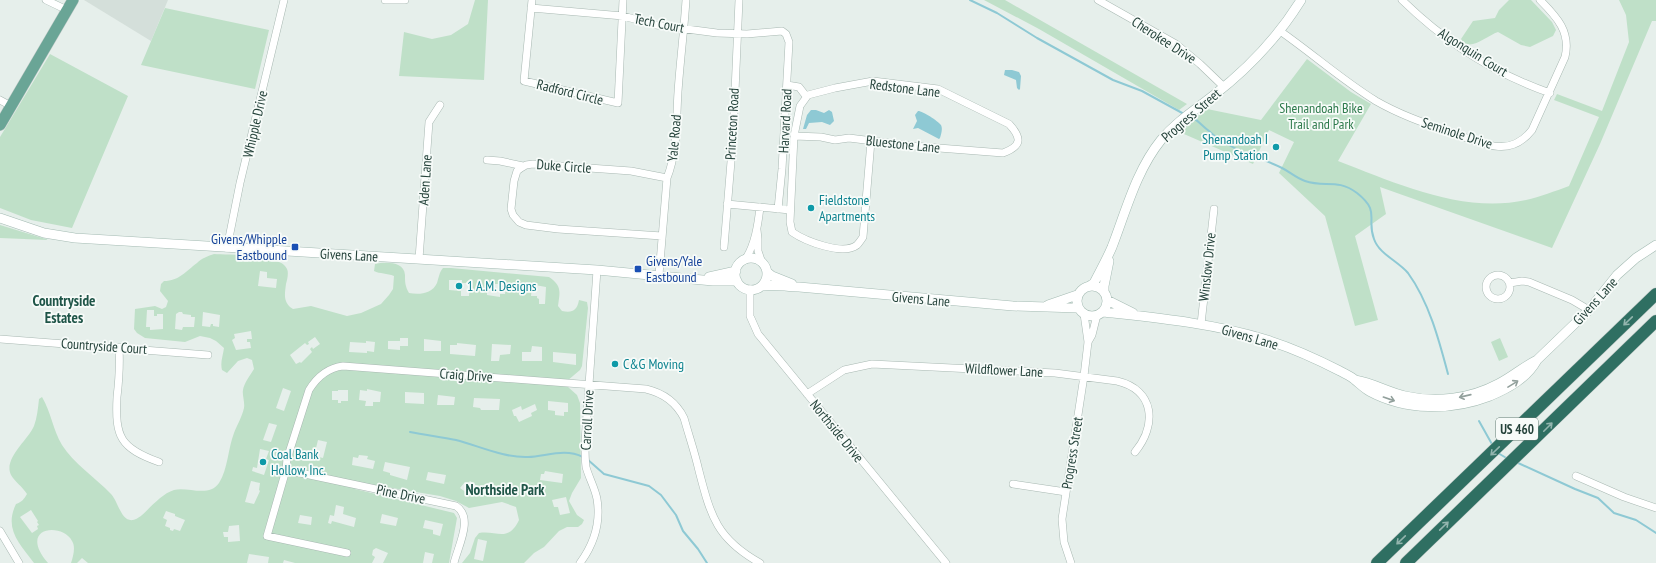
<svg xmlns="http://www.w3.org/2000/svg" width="1656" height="563" font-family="'PT Sans Narrow',sans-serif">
	<rect width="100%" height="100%" fill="#e6efeb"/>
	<path fill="#d4dfda" d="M84 0H168L151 41Z"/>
	<path fill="#bfe0c8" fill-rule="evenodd" d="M475 0H488L484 80 399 76 404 32 432 39 451 35 468 24Z
		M984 0H1005L1187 104 1179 110 1039 29Z
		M1509 0H1531L1552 22 1556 30 1553 36 1530 47 1521 45 1498 32C1486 36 1469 53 1461 39L1473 21 1495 18 1499 10Z
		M1619 0H1656V21H1652L1600 144 1552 248 1380 187 1386 214 1355 236 1378 320 1355 326 1325 216 1279 173 1294 142 1269 130 1253 164 1177 131 1207 109 1261 120 1307 59 1351 92 1371 104 1338 161C1396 183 1462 214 1526 200 1540 197 1555 191 1569 186L1599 117 1554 100 1557 94 1602 111 1629 42 1626 15Z
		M165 8 269 30 255 89 141 65Z
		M50 54 128 96 72 228 31 220 0 208V137Z
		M0 225 49 240 0 238Z
		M214 254C229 255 282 254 287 269 289 273 287 280 286 284 285 293 283 300 290 307L293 309 311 306 347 316 361 313 381 304 389 295 393 289 394 276C387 273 380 274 374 271L375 264C385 262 404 261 405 275 405 282 405 286 409 293 419 295 432 294 437 283 439 277 439 273 443 268H451L549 277C562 286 560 291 558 306L562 311C572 313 577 311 579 300L587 302 588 308 582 366 580 370 567 381 568 387 577 395 580 403 581 478 572 493 569 501 577 515 584 520 582 524 578 527H567L559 531 544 547 534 553 524 563H462L470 553 475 538 479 533C497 530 508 543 519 520L516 507 502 502 469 508 456 501 440 496 356 482 355 489 454 513 457 518 449 563H432L434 554 425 552 423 563H383L388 553 376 548 373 550 372 555 375 557 372 563H295L284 560 283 563H268L269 557 249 554 247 563H88L82 558 77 563H71C73 557 76 547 72 541 62 522 17 527 48 563H34C19 543 4 529 16 504 22 502 24 499 27 494 22 486 15 482 11 475 3 459 28 440 34 426 37 418 38 408 39 399L42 397C51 412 53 430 62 445 73 463 96 478 111 494 118 501 121 522 133 520 143 519 157 495 174 490 187 486 209 498 219 483 228 469 228 448 234 433 237 425 242 417 244 408 245 402 242 395 243 390 244 383 251 374 254 369L252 360 247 358 238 361 227 373 222 370C220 362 223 356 224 348L216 341 210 338 200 336 185 342 145 338 137 333 134 329 135 309 155 306 162 309 166 307 168 301 160 291 161 284 164 281C179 281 186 271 197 263 202 258 208 256 214 254ZM260 271 267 272V278L277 279 276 288 258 286ZM449 280H462V283H470L469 296H461V291L449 290ZM492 284H501V288H506L505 294H500V297L487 295V287H492ZM535 285 546 287 545 304H539V299L537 298V296H531L532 286ZM147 310H154V316H157V314H163V329L150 330V327H146ZM179 312H182L183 314 191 315V317H195L194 327H183L182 330 175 329 176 314ZM203 312 220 315 219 327 213 326V324H211L210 327 202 326ZM251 331 252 339H247V342H250L251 348 236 350 232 340 235 338 234 334ZM315 337 320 344 313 349 312 347 310 349 312 352 301 363 300 362 296 364 290 355 305 343 307 345 309 344 308 342ZM400 338H408V346H400V350L388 349V341H400ZM424 339 441 341V351H424ZM366 341 375 342 374 352 367 351V353L349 352 350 342 366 343ZM457 343 476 345 475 356 450 354V345H457ZM492 344 511 345 510 354 500 355 499 361H491ZM532 346 542 347V361H522V352H531ZM553 352 576 354V365L553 362ZM283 388 291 391 284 411 276 408ZM367 389 381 392 380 402H373V406H365L366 401 359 400 360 390 367 391ZM338 390H348V401H341V403H338V400H332V391H338ZM405 392 424 393V404L405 403ZM438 395 455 397 454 405H437ZM474 398 500 399 499 410H481L480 408 473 407ZM548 401 568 403V412H564V416L555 415V411L548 410ZM535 404 537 410 531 413 532 416 519 422 516 416H514L512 410 521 406 522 410ZM269 423 277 425 271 442 263 440ZM318 440 327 442 323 458 314 456ZM260 449 269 451 266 459 269 460 264 475 252 471 253 467 257 468ZM359 455 368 456 367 459 375 461 373 469 352 465 353 457 358 458ZM385 462 410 467 407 480 390 475V473L383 471ZM545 471 563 474 562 483 540 480 541 474H544ZM428 472 446 475 444 484 426 480ZM251 481 260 483 259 490 260 491 254 504 245 502ZM470 481 477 486 472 492 469 490 467 493 460 488 465 482 467 484ZM566 497 570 513 560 515 558 507H554L552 500ZM336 505 344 507 343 514 356 518 354 527 332 521 331 524 328 523 330 515 334 516ZM31 510 38 521 37 522 39 525 37 526 38 529 32 533 20 517ZM166 511 175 514V516L185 520 180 531 174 529 173 531 170 530V528L165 526 167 520 163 518ZM382 514 398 518 396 526 380 523ZM300 515 312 517 311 525 298 523ZM425 520 443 524 440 536 433 534V530L423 528ZM239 525 240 541 228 542V537H224L223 532H228L229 526ZM478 539 487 541 483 561 474 559Z
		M1500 338 1508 357 1499 361 1491 342Z"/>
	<path fill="#8ec9d4" d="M1005 70H1012L1019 72 1021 76 1020 89 1019 90 1017 88 1016 80 1004 75Z
		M811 110H816L824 113 829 110 832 112 834 121 830 125 822 122 809 123 806 129H803L807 115Z
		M918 111C923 111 938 121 941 125 943 129 941 134 940 138L939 139 918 128 913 129 917 121 915 115Z"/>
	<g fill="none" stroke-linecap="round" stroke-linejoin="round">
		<path stroke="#8ec9d4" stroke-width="2" d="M970 0 997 13 1037 38 1113 80 1142 91 1184 114
			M1190 116C1198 120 1202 126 1209 131 1214 136 1220 140 1226 143 1243 155 1263 158 1282 168 1290 172 1296 178 1305 181 1325 188 1337 178 1357 193 1381 212 1366 218 1374 239 1379 254 1398 261 1408 273 1429 302 1439 340 1448 374
			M1479 421 1493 446
			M410 432C425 435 441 437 456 440 479 446 504 458 528 457 547 456 565 448 583 457
			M1498 453 1508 459
			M587 459 604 474 649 486 661 495 676 515 683 531 698 549 707 563
			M1516 462 1575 489 1598 498 1614 513 1636 520 1656 533"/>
		<defs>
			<path id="street" d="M46 0 67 10
				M385 0H405
				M532 0 524 81 618 103 623 0
				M1098 0 1176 44 1200 64 1224 87
				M1402 0C1444 41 1495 74 1550 93
				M531 8 623 16 656 25 717 33 747 34 782 31 786 34 789 42 782 169 778 209
				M1280 31C1313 54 1342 80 1376 101 1402 116 1430 125 1458 135 1485 144 1510 158 1532 130L1565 57C1571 32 1557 17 1540 0
				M787 85 799 87 806 96
				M0 100 11 106
				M794 136 821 137 835 140 849 138 913 146 1003 153C1022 146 1022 138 1009 124L938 89 873 81 835 88 808 95 800 106 794 136 790 222 792 232C805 241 843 256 857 245 859 243 861 240 863 237L871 141
				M487 160 500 161 523 166
				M727 204 790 210
				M757 230 758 239V251L762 263
				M662 236 558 229 526 225 519 222 513 215 511 209 514 181 517 171 521 168 526 165 533 164 631 171 667 178
				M724 247 733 137 739 0
				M227 248 240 183 284 0
				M419 259 429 122 440 105
				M745 260C755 245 758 225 760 207
				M1486 287a12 12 0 1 1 24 0a12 12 0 1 1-24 0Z
				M659 275 667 178C678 150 676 121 678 92 680 62 684 31 686 0
				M1510 283 1522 281 1529 282 1572 300 1589 310
				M750 289V316L758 334 946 563
				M1201 324 1214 209
				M0 339 208 355
				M1088 342 1092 335 1097 315
				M119 347C120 364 119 380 117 397 115 437 120 448 159 462
				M807 394 844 370 872 364 1055 373 1117 381C1155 390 1157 425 1135 452
				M286 470 456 506C474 518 458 546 454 563
				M1576 476 1624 497 1656 508
				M1013 484 1066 492
				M0 531 19 563
				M347 553 267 536 286 470 287 459 309 390C317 377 327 368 343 366L646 389C663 393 676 402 684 418 689 436 695 453 699 471 711 517 717 539 760 563
				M580 563C594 544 601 523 597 499 595 488 589 478 586 467 585 459 585 450 585 442L597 270
				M1071 563 1064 542 1062 519 1084 376 1088 342 1084 314"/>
			<path id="secondary" d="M0 218 44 233 75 238 597 270 713 281H737
				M735 274a16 16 0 1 1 32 0a16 16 0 1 1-32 0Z
				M767 272 772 276 792 284
				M709 277 736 271
				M1091 285 1094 283C1100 271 1107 259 1112 247 1126 211 1136 171 1161 140 1176 122 1195 110 1214 95 1249 68 1278 37 1301 0
				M1077 301a15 15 0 1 1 30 0a15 15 0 1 1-30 0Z
				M762 286C775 284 786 287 799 287L1013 306 1078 308
				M1104 291V286L1109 261
				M1107 300 1133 313
				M1048 305 1077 295
				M1103 312C1157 318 1212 323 1264 339 1290 347 1315 358 1340 371 1345 374 1351 376 1355 380 1360 384 1364 388 1369 391 1406 411 1451 411 1490 396 1509 388 1527 378 1537 360L1589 310 1617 275 1636 258 1656 245
				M1355 380C1373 383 1388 392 1405 396 1436 403 1470 399 1498 384 1512 377 1523 367 1537 360"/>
			<path id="primary" d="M0 125 73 0"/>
			<path id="highway" d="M1377 563 1656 294
				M1406 563 1656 321"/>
		</defs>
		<use href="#street" stroke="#a8b8b2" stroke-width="8"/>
		<use href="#secondary" stroke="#a4bbb3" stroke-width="10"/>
		<use href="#primary" stroke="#c2cac8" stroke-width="12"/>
		<use href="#highway" stroke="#c2cac8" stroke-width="13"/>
		<use href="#street" stroke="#fff" stroke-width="7"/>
		<use href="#secondary" stroke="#fff" stroke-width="9"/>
		<use href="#primary" stroke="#6aa596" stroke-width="11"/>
		<use href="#highway" stroke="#2f6f62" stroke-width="12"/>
	</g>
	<defs><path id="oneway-shaft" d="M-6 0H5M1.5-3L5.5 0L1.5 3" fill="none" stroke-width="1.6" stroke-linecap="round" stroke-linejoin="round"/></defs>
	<g stroke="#93b5ae">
		<use href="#oneway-shaft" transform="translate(1628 321) rotate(136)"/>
		<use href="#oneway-shaft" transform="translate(1548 427) rotate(-45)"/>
		<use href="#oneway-shaft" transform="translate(1495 451) rotate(136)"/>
		<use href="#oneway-shaft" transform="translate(1444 526) rotate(-44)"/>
		<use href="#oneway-shaft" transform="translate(1401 540) rotate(136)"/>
	</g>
	<g stroke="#92a09c">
		<use href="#oneway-shaft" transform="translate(1513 384) rotate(-32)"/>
		<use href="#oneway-shaft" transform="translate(1465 396) rotate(167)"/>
		<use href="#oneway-shaft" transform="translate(1389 399) rotate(19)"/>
	</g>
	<g fill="#0f9aa8" stroke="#f7fbf9" stroke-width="1.5">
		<circle cx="1276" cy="147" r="4"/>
		<circle cx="811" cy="208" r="4"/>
		<circle cx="459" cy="286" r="4"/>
		<circle cx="615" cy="364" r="4"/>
		<circle cx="263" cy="462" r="4"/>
	</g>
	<g fill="#1a4fb4" stroke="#f7fbf9" stroke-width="1.5">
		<rect x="291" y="243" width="8" height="8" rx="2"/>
		<rect x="634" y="265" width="8" height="8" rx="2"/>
	</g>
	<g text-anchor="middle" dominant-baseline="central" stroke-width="3.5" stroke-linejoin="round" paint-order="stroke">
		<rect fill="#f7fbf9" stroke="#637a73" stroke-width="1" x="1496" y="418" width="42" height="22" rx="3"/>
		<g font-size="13" font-weight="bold" fill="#24423a">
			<text x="1517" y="429">US 460</text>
		</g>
		<g font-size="14" fill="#24423a" stroke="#f7fbf9">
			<text transform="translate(659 23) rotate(11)">Tech Court</text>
			<text transform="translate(1164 40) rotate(33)">Cherokee Drive</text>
			<text transform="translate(1473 52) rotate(32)">Algonquin Court</text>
			<text transform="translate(905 88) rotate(7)">Redstone Lane</text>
			<text transform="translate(570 92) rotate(14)">Radford Circle</text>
			<text transform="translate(1191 115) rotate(-41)">Progress Street</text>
			<text transform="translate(785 121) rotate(-87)">Harvard Road</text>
			<text transform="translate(255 124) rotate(-77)">Whipple Drive</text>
			<text transform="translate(732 124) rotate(-87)">Princeton Road</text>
			<text transform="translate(1457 133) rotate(18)">Seminole Drive</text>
			<text transform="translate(674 138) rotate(-85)">Yale Road</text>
			<text transform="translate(903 144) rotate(6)">Bluestone Lane</text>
			<text transform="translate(564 166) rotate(4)">Duke Circle</text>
			<text transform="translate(425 180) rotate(-86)">Aden Lane</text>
			<text transform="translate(349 255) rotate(3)">Givens Lane</text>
			<text transform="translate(1207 267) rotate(-84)">Winslow Drive</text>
			<text transform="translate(921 299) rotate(5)">Givens Lane</text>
			<text transform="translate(1595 301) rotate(-48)">Givens Lane</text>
			<text transform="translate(1250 337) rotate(16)">Givens Lane</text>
			<text transform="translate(104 346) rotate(4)">Countryside Court</text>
			<text transform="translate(1004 370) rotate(3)">Wildflower Lane</text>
			<text transform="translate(466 375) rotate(4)">Craig Drive</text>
			<text transform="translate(587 420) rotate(-87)">Carroll Drive</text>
			<text transform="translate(837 431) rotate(51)">Northside Drive</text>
			<text transform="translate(1072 453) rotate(-81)">Progress Street</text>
			<text transform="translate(401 494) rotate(12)">Pine Drive</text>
		</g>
		<g font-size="14" fill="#2d7a4b" stroke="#f7fbf9">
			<text x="1321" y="108">Shenandoah Bike<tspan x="1321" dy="16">Trail and Park</tspan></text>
		</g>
		<g font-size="14" fill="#0d838f" stroke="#f7fbf9" text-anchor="start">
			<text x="1268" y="139" text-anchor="end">Shenandoah I<tspan x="1268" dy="16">Pump Station</tspan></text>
			<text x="819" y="200">Fieldstone<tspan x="819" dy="16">Apartments</tspan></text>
			<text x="467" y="286">1 A.M. Designs</text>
			<text x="623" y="364">C&amp;G Moving</text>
			<text x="271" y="454">Coal Bank<tspan x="271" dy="16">Hollow, Inc.</tspan></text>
		</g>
		<g font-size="14" fill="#164399" stroke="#f7fbf9" text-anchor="end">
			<text x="287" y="239">Givens/Whipple<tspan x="287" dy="16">Eastbound</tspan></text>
			<text x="646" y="261" text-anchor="start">Givens/Yale<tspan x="646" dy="16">Eastbound</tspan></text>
		</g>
		<g font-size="15" font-weight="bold" fill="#1f5548" stroke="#f7fbf9">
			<text x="64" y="300">Countryside<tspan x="64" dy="17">Estates</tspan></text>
			<text x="505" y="489">Northside Park</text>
		</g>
	</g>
</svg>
